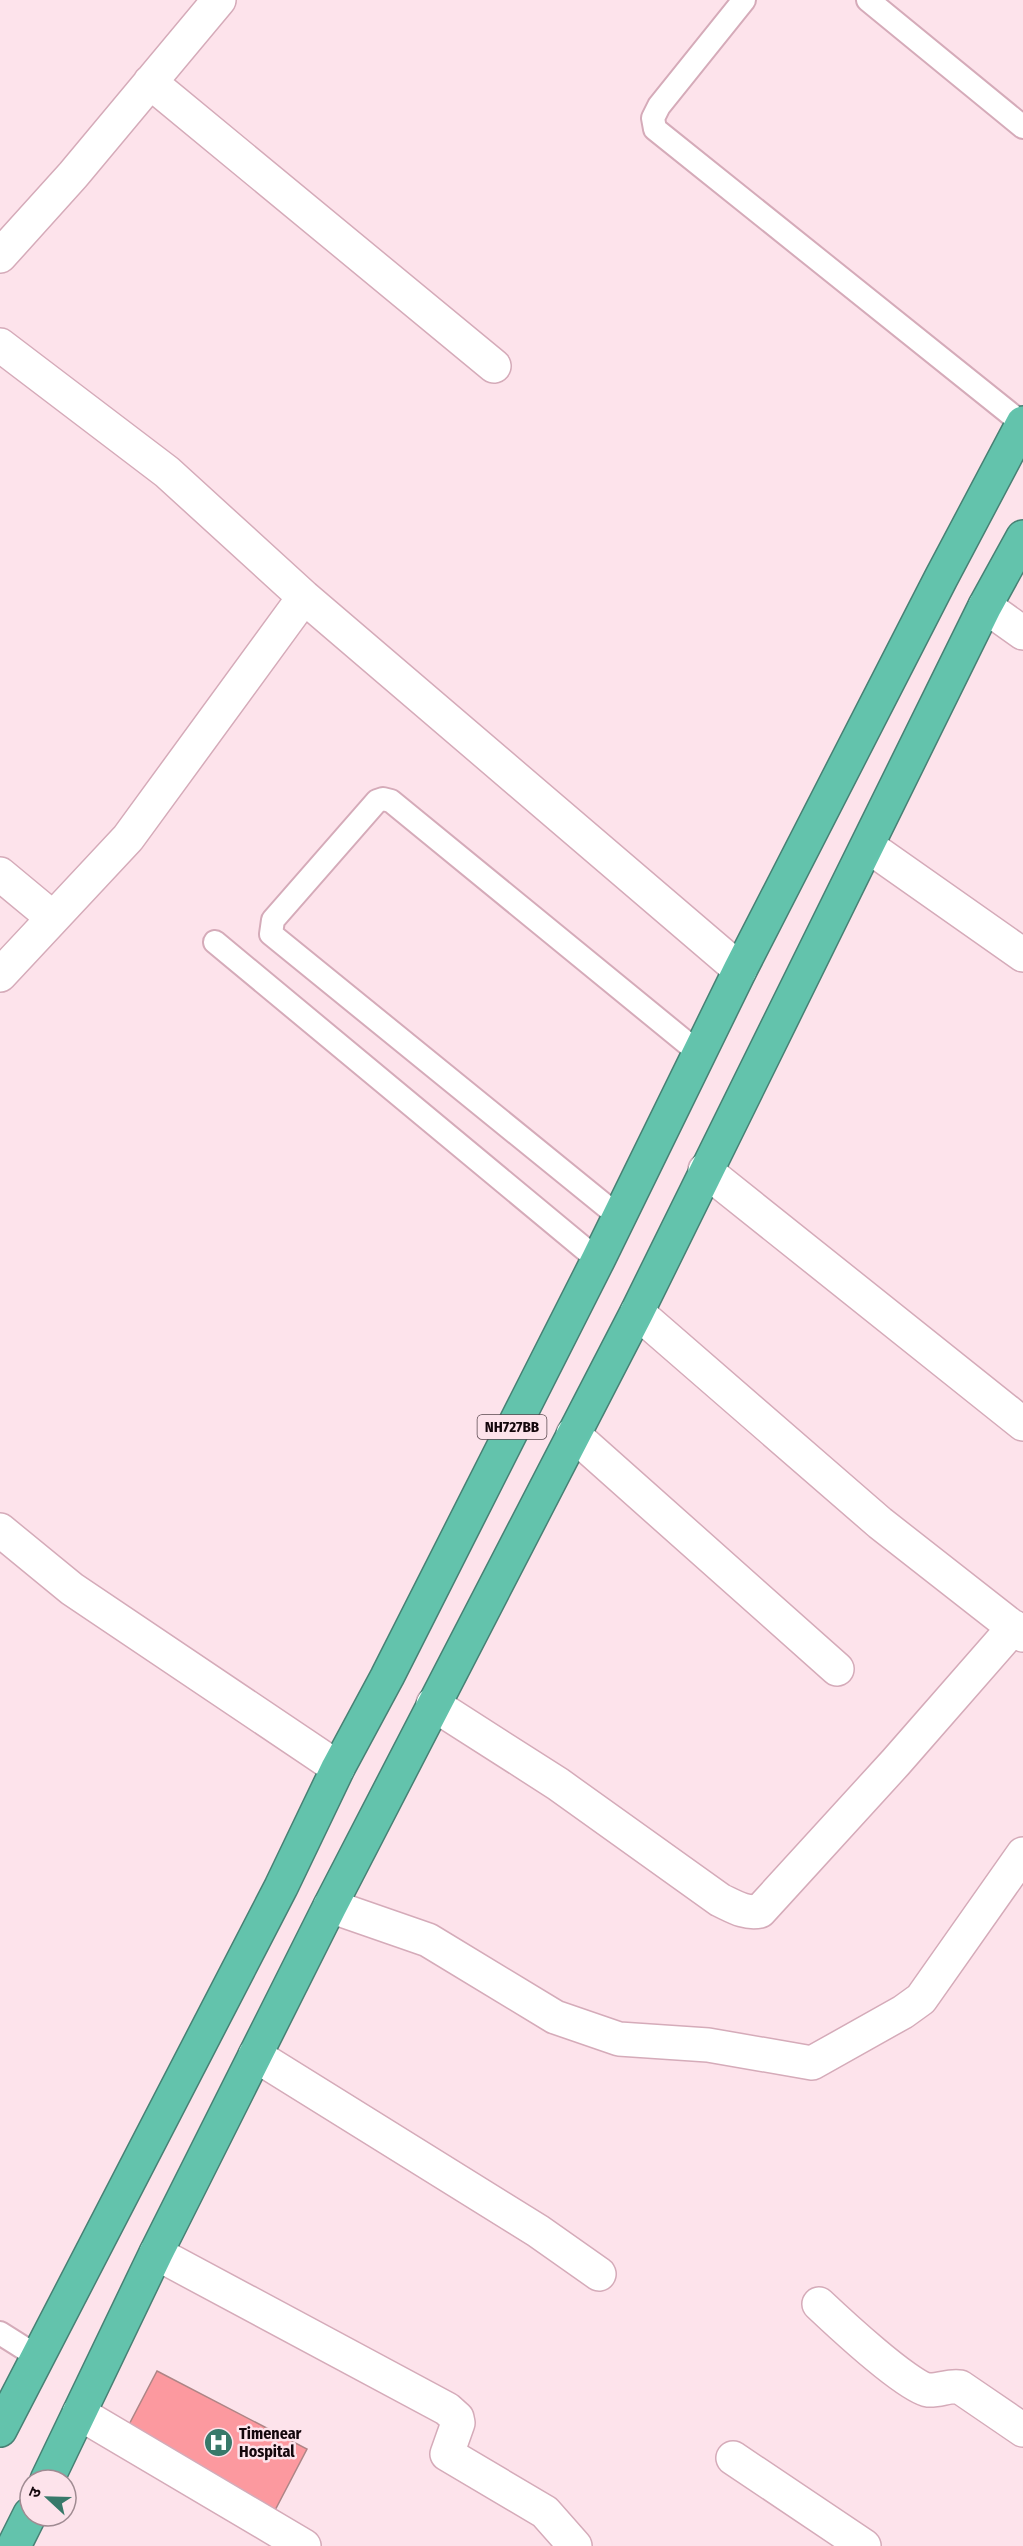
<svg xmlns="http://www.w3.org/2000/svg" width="1023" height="2546" font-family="'Fira Sans Condensed','Noto Sans Devanagari',sans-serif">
	<rect width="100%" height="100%" fill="#fde3eb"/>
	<path fill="#fc999f" stroke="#ae8586" stroke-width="1.5" d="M157 2371 307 2449 272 2516 122 2438Z"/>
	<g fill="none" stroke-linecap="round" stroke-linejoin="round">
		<defs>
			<path id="lane" d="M744 0 659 106 653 118 655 129 1023 424
				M868 0 1023 127
				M215 942 598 1260
				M618 1216 271 934 273 920 377 801 383 799 391 801 699 1053
				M0 2333 38 2357"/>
			<path id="street" d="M150 82 494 366
				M0 256 73 175 219 0
				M0 345 167 472 304 597 740 970
				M985 606 1023 633
				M868 846 1023 955
				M0 874 53 918
				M0 975 128 838 304 597
				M705 1170 1023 1424
				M637 1312 880 1523 1023 1635
				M573 1434 837 1669
				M0 1530 72 1589 338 1768
				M433 1704 558 1784 720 1900C733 1906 745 1914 760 1911L896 1762 1014 1627
				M330 1906 428 1940 555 2017 619 2039 708 2045 812 2063 903 2012 921 1999 1023 1854
				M255 2055 538 2231 599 2274
				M156 2253 447 2409 457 2418 458 2423 447 2454 545 2512 575 2546
				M819 2304C837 2321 908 2387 928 2390 939 2391 949 2385 960 2387L1023 2430
				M79 2413 304 2546
				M733 2458 864 2546"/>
			<path id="highway" d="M0 2430 281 1887 338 1768 387 1677 598 1260 740 970 941 578 1023 423
				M47 2480 156 2253 330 1906 637 1312 985 606 1023 537
				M14 2546 30 2514"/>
		</defs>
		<use href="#lane" stroke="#d5abb9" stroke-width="26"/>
		<use href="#street" stroke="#d5abb9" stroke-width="36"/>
		<use href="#highway" stroke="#478174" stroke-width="36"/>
		<use href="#lane" stroke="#fff" stroke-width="22"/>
		<use href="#street" stroke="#fff" stroke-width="33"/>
		<use href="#highway" stroke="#63c3ac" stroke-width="33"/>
	</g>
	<defs>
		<symbol id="hospital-disc" viewBox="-11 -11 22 22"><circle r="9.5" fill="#38796a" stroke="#fde3eb"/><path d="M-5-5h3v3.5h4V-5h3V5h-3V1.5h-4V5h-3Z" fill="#fff"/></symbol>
	</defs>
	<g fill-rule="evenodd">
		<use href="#hospital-disc" x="202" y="2426" width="33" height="33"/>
	</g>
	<g text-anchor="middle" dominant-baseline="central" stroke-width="5" stroke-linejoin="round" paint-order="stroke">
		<rect fill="#fde3eb" stroke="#5a494f" stroke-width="1.5" x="477.5" y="1415" width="69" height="24" rx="4.5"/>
		<g font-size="15" font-weight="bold" fill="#14070c">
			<text x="512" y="1427">NH727BB</text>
		</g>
		<g font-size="16" font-weight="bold" fill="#14070c" stroke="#fde3eb" text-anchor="start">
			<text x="239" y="2433">Timenear<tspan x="239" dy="18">Hospital</tspan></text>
		</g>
	</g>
	<g transform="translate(48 2498) rotate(292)"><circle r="28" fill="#fde3eb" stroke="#a08b92" stroke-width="1.5"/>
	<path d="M0-4.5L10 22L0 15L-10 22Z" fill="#38796a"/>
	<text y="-9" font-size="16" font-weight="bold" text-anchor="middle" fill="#14070c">उ</text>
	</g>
</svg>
